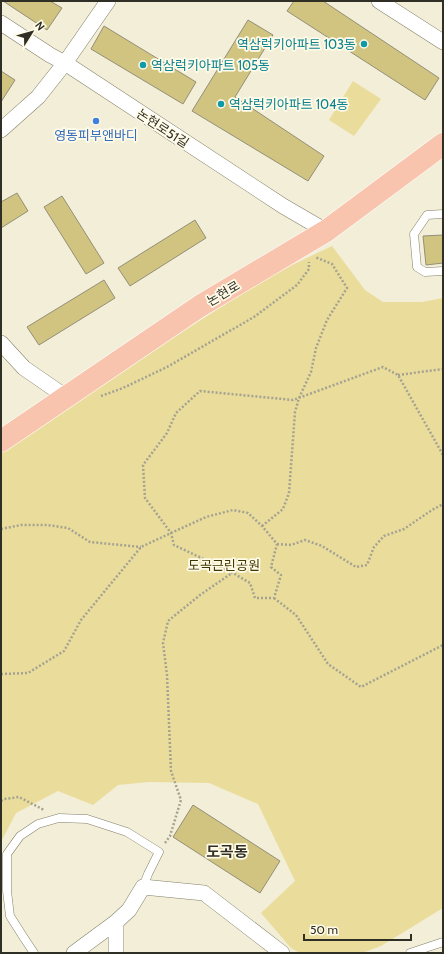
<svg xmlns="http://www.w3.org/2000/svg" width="444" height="954" font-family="Cabin,'Noto Sans KR',sans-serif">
	<rect width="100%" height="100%" fill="#f2eed7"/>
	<path fill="#eadd9c" d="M353 81 381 99 354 136 329 120Z
		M332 246 365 290 383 302H422L443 298V908L381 946 362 953H300L291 948 261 913 295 881 258 804 209 783 149 782 118 785 93 805 58 791 16 813 1 842V448L249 289 292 265Z"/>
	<path fill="#d1c480" stroke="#938f79" d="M3 1H50L62 8 47 30Z
		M294 1H323L439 78 425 100 287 11Z
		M248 20 273 35 235 97 324 156 308 181 192 111Z
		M104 26 196 82 183 104 91 49Z
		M1 71 15 80 1 102Z
		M17 193 28 211 1 228V202Z
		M62 196 104 263 86 274 44 207Z
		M195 220 206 238 130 286 118 268Z
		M443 235V263L426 265 423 236Z
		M104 280 115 298 39 345 27 327Z
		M193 805 280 861 260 893 173 837Z"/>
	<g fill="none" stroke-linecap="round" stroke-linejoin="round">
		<defs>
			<path id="service" d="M443 214 427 215 414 234 417 267 425 272 443 271
				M34 953 24 938 10 916 7 891V854L20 836 38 824 59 818 87 819 127 832 159 852 148 874 143 887
				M410 953 443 942"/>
			<path id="minor" d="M379 1 443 42
				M1 23 50 55 65 63 283 206 326 231
				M1 130 38 97 65 63 108 1
				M1 343 24 368 66 397
				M116 922V953
				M74 953 116 922 129 910 143 887 204 893 282 953"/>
			<path id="primary" d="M1 441 200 306 326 231 443 144"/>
		</defs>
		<use href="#service" stroke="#84806b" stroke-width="9"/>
		<use href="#minor" stroke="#84806b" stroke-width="16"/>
		<use href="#primary" stroke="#fff" stroke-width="23"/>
		<path stroke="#a5a291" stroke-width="2.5" stroke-dasharray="2 2" stroke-linecap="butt" d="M398 375 443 369
			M101 396 123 388 167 367 254 317 297 285 309 269V262
			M262 526 283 509 289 493 295 412 299 398 311 372 316 348 327 320 347 288 332 264 315 257
			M1 529 21 525H47L68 528 90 542 141 547
			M277 544 291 545 305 540 322 546 356 567 367 565 374 547 384 536 404 529 432 510 443 504
			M274 598 296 615 328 664 361 687 443 645
			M1 674 28 673 64 651 81 620 141 547 171 533 206 517 233 510 248 513 262 526 277 544 271 567 281 575 274 598H255L250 583 233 573 174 545 171 533 145 498 143 465 167 433 176 413 200 391 293 400 383 367 398 375 443 455
			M1 801 4 799 19 797 44 810
			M165 843 170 836 181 800 171 771 167 675 163 643 168 621 200 595 232 573"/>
		<use href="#service" stroke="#fff" stroke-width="8"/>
		<use href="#minor" stroke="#fff" stroke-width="15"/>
		<use href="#primary" stroke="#f8c4ad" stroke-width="22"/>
	</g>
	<g fill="#0f9aa8" stroke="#fffbe8" stroke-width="1.5">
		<circle cx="364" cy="44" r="4"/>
		<circle cx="143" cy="65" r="4"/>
		<circle cx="221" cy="104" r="4"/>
	</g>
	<circle fill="#3f7fe0" stroke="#fffbe8" stroke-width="1.5" cx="96" cy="121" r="4"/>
	<g text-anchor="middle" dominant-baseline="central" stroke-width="3.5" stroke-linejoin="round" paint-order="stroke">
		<g font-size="13" fill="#0d838f" stroke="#fffbe8" text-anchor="start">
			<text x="356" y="44" text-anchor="end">역삼럭키아파트 103동</text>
			<text x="151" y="65">역삼럭키아파트 105동</text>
			<text x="229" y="104">역삼럭키아파트 104동</text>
		</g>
		<g font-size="13" fill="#302f26" stroke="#fffbe8">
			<text transform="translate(163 128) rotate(33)">논현로51길</text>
			<text transform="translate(223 293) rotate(-31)">논현로</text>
		</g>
		<g font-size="13" fill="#366cbe" stroke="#fffbe8">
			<text x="96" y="135">영동피부앤바디</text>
		</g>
		<g font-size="13" fill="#413700" stroke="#fffbe8">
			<text x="224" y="565">도곡근린공원</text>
		</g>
		<g font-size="15" font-weight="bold" fill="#302f26" stroke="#fffbe8">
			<text x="227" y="852">도곡동</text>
		</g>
	</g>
	<rect width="444" height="954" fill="none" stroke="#302f26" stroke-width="4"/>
	<g transform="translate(32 32) rotate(53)" stroke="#fffbe8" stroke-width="3" paint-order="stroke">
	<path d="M0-3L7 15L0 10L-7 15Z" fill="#302f26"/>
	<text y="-6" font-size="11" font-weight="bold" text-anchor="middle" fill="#302f26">N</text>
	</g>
	<path d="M304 934v6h107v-6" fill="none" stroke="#302f26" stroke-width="2"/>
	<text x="310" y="934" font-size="12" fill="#302f26" stroke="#fffbe8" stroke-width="3" paint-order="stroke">50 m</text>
</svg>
